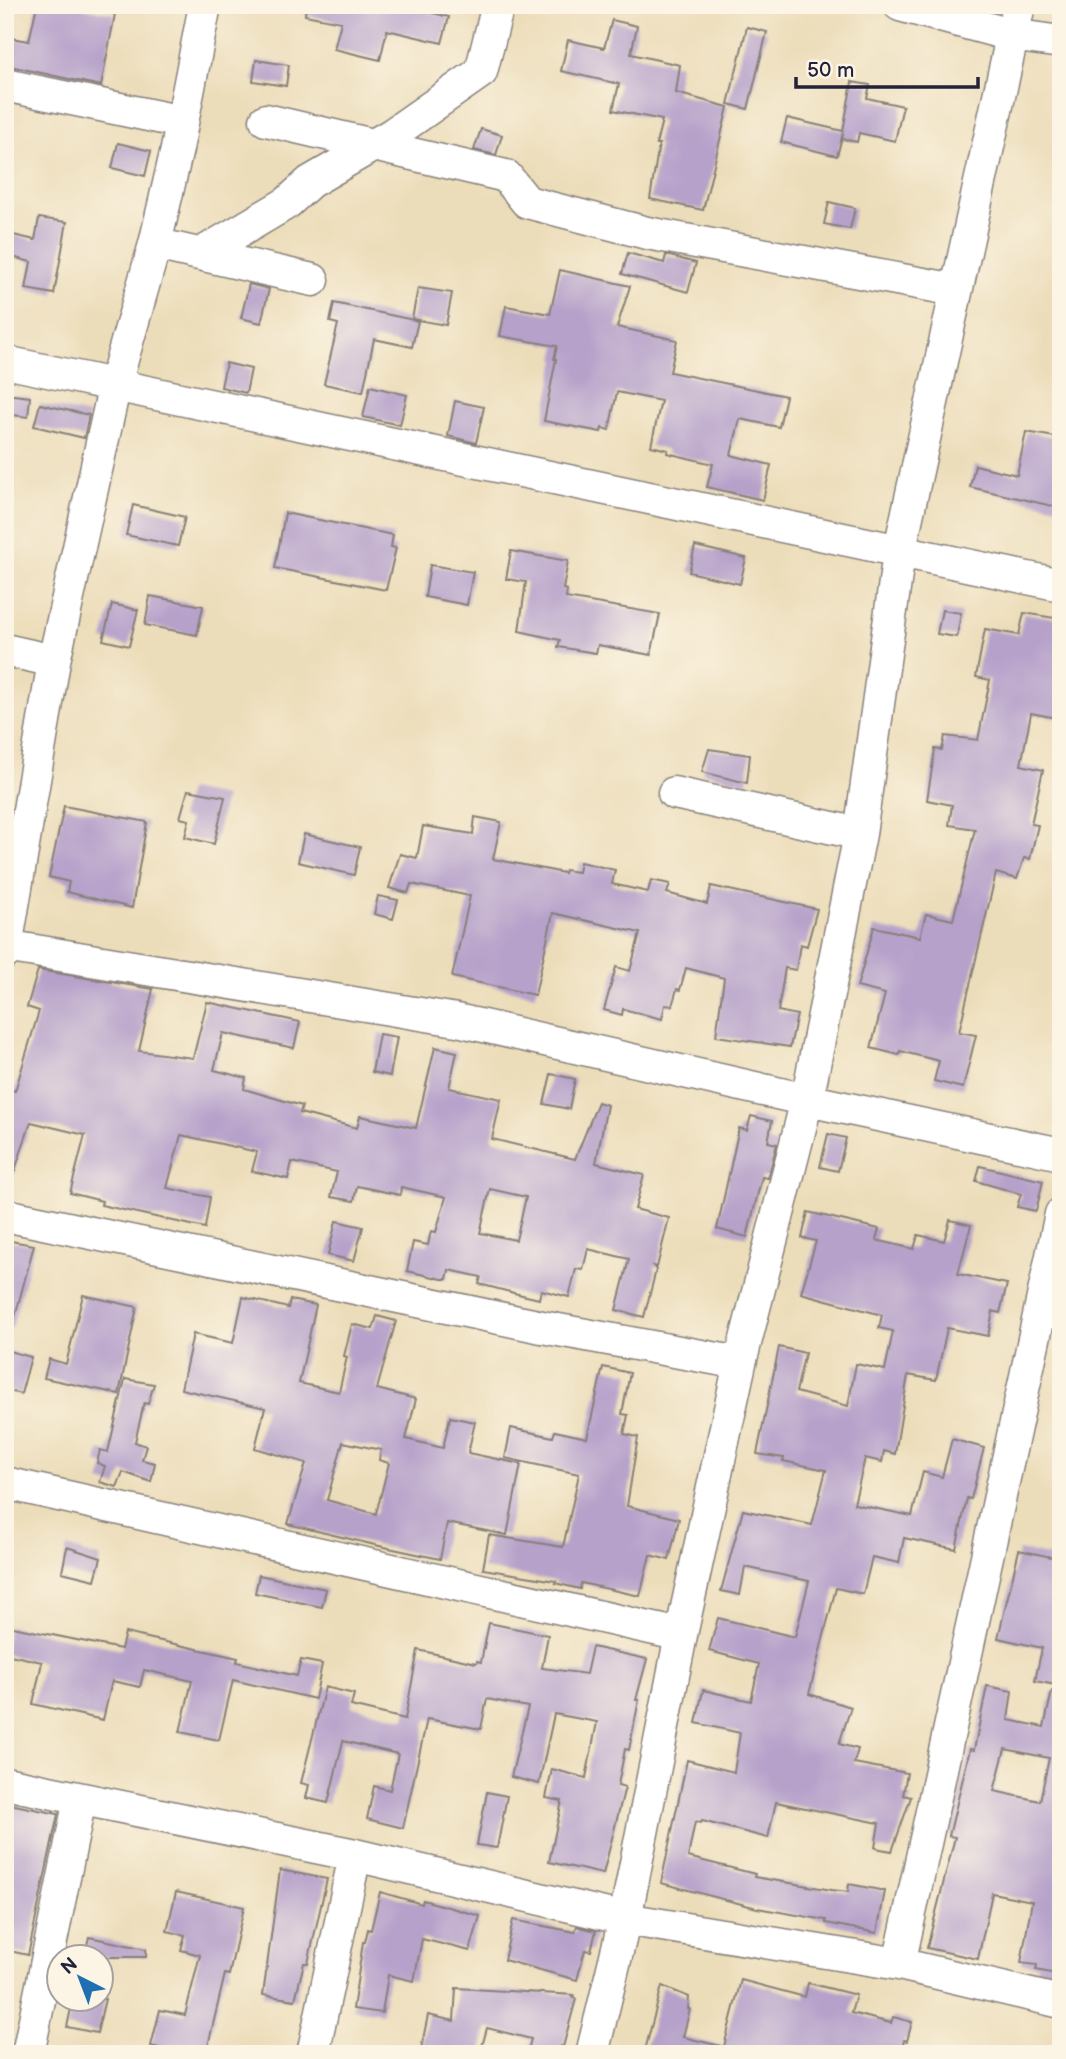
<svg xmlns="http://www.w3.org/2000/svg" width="1066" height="2059" font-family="'Balsamiq Sans',sans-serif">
	<rect width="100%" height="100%" fill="#fcf5e5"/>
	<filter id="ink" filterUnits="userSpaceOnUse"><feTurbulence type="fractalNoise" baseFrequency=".0143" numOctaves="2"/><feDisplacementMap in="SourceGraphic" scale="14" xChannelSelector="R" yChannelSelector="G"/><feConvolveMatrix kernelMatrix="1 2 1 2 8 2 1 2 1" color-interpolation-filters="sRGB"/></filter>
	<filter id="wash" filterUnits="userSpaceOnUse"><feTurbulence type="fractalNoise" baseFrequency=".00686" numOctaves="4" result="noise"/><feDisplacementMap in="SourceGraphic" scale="28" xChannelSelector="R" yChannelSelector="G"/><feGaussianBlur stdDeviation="1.57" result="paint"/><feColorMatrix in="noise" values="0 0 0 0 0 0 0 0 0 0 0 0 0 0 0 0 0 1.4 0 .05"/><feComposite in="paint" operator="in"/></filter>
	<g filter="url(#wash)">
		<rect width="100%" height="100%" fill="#ecddba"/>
		<g id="blocks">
			<path fill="#b6a1ca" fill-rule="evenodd" d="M37 5H84V8L115 14 101 86 5 65V37L29 41Z
				M306 5H400L449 17 442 43 387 30 380 60 334 49 341 22 305 15Z
				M612 20 637 26 631 54 680 65 676 93 728 107 703 210 650 199 659 144H656L662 120 613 110 619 84 561 71 568 40 604 48Z
				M747 27 767 32 748 109 728 104Z
				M256 60 289 65 286 86 253 81Z
				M852 82 870 85 867 98 903 106 895 141 859 133 857 142 842 139 843 133 837 156 781 142 787 118 843 131Z
				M481 129 502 135 496 155 474 150Z
				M118 143 151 151 145 176 112 168Z
				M829 202 855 208 850 229 824 224Z
				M39 218 67 222 54 294 26 289 31 262 5 255V233L35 240Z
				M628 253 664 263 666 255 696 263 688 292 622 274Z
				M560 270 630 286 617 327 677 340 670 372 786 396 779 427 740 419 731 455 771 465 763 500 707 487 713 464 667 453 668 450 651 446 661 401 617 392 609 430 602 428 601 432 544 421 556 359H554L557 346 500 336 506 306 550 314Z
				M249 284 269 289 261 323 241 318Z
				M418 288 452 293 446 325 412 319Z
				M334 303 418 321 412 347 374 339 363 392 324 384 338 324 330 322Z
				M226 363 251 369 246 393 221 387Z
				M370 386 407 395 400 425 363 417Z
				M5 394 30 397 28 417 5 414Z
				M455 401 484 407 476 443 448 436Z
				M40 404 89 415 84 438 34 426Z
				M1026 432 1061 438V508L970 487 975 465 1017 475Z
				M133 505 185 517 178 546 126 535Z
				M285 513 393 535 391 547 396 548 386 590 275 568Z
				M695 546 746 558 740 584 689 572Z
				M511 551 568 561 563 589 567 590 566 598 660 614 651 655 598 645 596 653 558 647 560 640 519 631 526 582 506 579Z
				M430 565 473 572 467 605 425 597Z
				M150 596 203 606 197 635 145 625Z
				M112 604 138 610 129 646 103 640Z
				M942 610 961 613 957 637 937 634Z
				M1024 613 1061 619V719L1031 713 1021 765 1043 770 1031 824 1038 825 1030 859 1024 858 1017 879 996 873 959 1032 976 1035 963 1088 934 1081 939 1061 900 1051 899 1055 871 1048 885 994 857 987 874 927 920 937 926 914 953 920 975 829 949 825 952 805 927 800 935 749 942 750 945 736 978 740 990 680 976 677 985 629 1019 635Z
				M709 749 750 755 747 783 702 772Z
				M188 790 225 797 214 844 185 837 189 820 180 818Z
				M64 806 147 822 132 908 67 892 69 882 49 877Z
				M475 817 501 822 493 859 564 873 565 870 578 872 580 862 615 870 612 884 648 892 651 880 670 884 667 893 707 904 711 886 817 909 807 946 800 944 796 970 785 968 778 1011 797 1015 790 1047 716 1036 724 978 686 968 680 990 677 989 672 1006 665 1005 662 1019 623 1009 622 1015 604 1010 616 967 630 971 640 933 553 913 535 995 452 977 470 896 411 884 408 893 389 888 400 854 417 858 423 826 473 834Z
				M304 834 360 847 354 875 298 862Z
				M378 896 398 900 393 919 374 914Z
				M38 970 153 989 139 1051 193 1058 207 1002 300 1022 294 1048 223 1033 214 1070 246 1078 244 1089 302 1106 300 1113 357 1128 360 1116 416 1128 435 1047 457 1052 449 1088 501 1099 492 1139 575 1159 598 1102 607 1105 596 1163 644 1175 635 1209 669 1218 657 1267 653 1266 656 1270 644 1317 616 1310 629 1259 588 1249 583 1270 576 1269 569 1297 541 1290 539 1299 518 1294 479 1284 481 1277 449 1270 447 1279H442L407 1271 413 1242 428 1245 431 1231 436 1232 446 1197 401 1187 400 1195 357 1186 354 1201 331 1197 337 1172 292 1162 288 1179 252 1171 257 1152 181 1135 167 1188 210 1197 205 1228 101 1205 102 1201 70 1193 85 1135 31 1122 9 1188H5V1115L11 1090 15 1091 39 1011 27 1007ZM490 1189 526 1197 516 1240 480 1233Z
				M379 1034 397 1037 390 1076 372 1072Z
				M551 1074 575 1079 569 1109 544 1104Z
				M751 1116 772 1121 768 1142 777 1144 768 1178 762 1177 747 1237 717 1229 739 1128 747 1130Z
				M828 1134 846 1138 838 1171 820 1167Z
				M980 1166 1043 1181 1036 1211 1017 1207 1021 1194 976 1181Z
				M808 1212 879 1229 876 1240 914 1249 918 1235 944 1241 950 1220 971 1225 958 1274 1007 1284 1000 1313 993 1311 988 1336 947 1328 936 1380 908 1375 895 1454 884 1451 882 1462 865 1458 854 1504 912 1516 923 1472 942 1477 952 1439 984 1448 971 1499 967 1498 956 1549 904 1538 899 1563 872 1557 863 1594 836 1588 809 1694 851 1707 839 1744 858 1749 854 1763 907 1773 903 1795 911 1797 892 1851 875 1848 879 1823 776 1802 768 1838 702 1821 701 1823 695 1822 688 1857 755 1874 754 1877 832 1890 848 1892 849 1884 885 1891 877 1933 826 1923V1920L757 1908 661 1883 687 1760 734 1772 740 1733 696 1723 703 1690 751 1701 759 1664 709 1651 718 1618 795 1637 809 1581 745 1567 740 1595 721 1591 743 1510 812 1525 826 1470 783 1461 784 1458 757 1454 779 1347 805 1353 796 1392 848 1406 856 1364 885 1370 893 1331 879 1328 882 1315 801 1293 816 1241 802 1238Z
				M336 1221 363 1227 354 1261 328 1255Z
				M5 1240 34 1245 12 1328H5Z
				M83 1295 137 1307 119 1394 44 1378 49 1359 66 1364Z
				M243 1297 288 1308 290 1300 316 1305 299 1383 339 1392 347 1357 344 1356 352 1324 373 1329 377 1316 396 1321 377 1389 416 1399 406 1439 443 1448 450 1417 475 1422 468 1453 521 1464 507 1535 447 1523 440 1559 375 1545 288 1524 306 1463 255 1448 265 1408 181 1389 193 1334 233 1343ZM343 1442 381 1450 379 1460 389 1463 376 1514 327 1500Z
				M5 1350 31 1357 21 1394 5 1390Z
				M603 1367 630 1373 622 1414 628 1415 624 1434 638 1437 627 1506 679 1519 669 1560 650 1555 640 1596 581 1583 580 1589 555 1583 556 1581 483 1569 489 1535 563 1547 579 1474 505 1458 511 1428 553 1437 555 1431 587 1438Z
				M125 1379 154 1384 148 1404 144 1403 135 1442 146 1446 142 1460 155 1463 151 1482 123 1472 117 1487 100 1482 105 1466 97 1463 100 1450 108 1452Z
				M67 1547 101 1558 95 1580 62 1572Z
				M1019 1550 1061 1559V1686L1035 1681 1042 1648 998 1638Z
				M259 1575 326 1589 322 1607 255 1593Z
				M489 1623 548 1635 542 1668 586 1674 592 1647 647 1659 636 1700H639L629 1750 625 1749 618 1785 625 1787 603 1874 549 1862 562 1801 546 1798 552 1769 586 1778 597 1722 554 1714 539 1784 511 1777 528 1707 487 1699 481 1729 427 1719 403 1828 367 1819 374 1786 390 1790 398 1754 343 1741 328 1803 306 1798 309 1785 301 1783 325 1687 354 1694 351 1706 405 1719 418 1650 476 1663 477 1661 481 1662Z
				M8 1626 121 1649 125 1633 238 1658 237 1662 297 1676 301 1660 322 1664 315 1699 233 1680 219 1740 180 1732 192 1681 144 1670 140 1687 112 1681 103 1720 33 1704 42 1662 5 1654Z
				M987 1686 1012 1691 1008 1720 1044 1727 1052 1691 1061 1692V1975L1036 1970 1037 1965 1021 1963 1032 1901 992 1893 978 1959 927 1948 955 1837 949 1836 970 1749 974 1750ZM1005 1749 1049 1758 1040 1801 994 1791Z
				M487 1792 507 1796 497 1848 477 1845Z
				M5 1803 58 1814 28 1955 5 1950Z
				M280 1870 327 1879 308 1963H304L295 2000 263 1995Z
				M176 1892 244 1907 229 1975 225 1974 206 2054H182L151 2046 160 2010 185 2015 200 1955 181 1950 185 1935 167 1931Z
				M380 1892 422 1904 423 1900 480 1916 470 1951 422 1939 414 1981 388 1975 382 2013 353 2009 363 1942H365L368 1929 371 1930Z
				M513 1920 575 1932 577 1926 596 1931 591 1951 585 1950 577 1980 504 1960Z
				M89 1937 146 1949V1957H84Z
				M741 1980 805 1997 808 1983 856 1995 851 2013 891 2023 893 2017 912 2022 907 2041 904 2040 901 2054H722Z
				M662 1986 689 1997 688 2009H690L683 2037 721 2046 720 2054H644Z
				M456 1988 574 1995 573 1998 576 1999 563 2047 560 2046 558 2054H527L531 2039 487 2028 480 2054H420L428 2015 454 2021Z
				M73 1999H105L97 2033 67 2027Z"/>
		</g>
	</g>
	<g filter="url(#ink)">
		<use href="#blocks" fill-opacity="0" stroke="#87807a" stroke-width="2"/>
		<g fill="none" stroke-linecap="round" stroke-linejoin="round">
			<defs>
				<path id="minor" d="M900 5 1011 35 1061 42
					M5 85 182 122
					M266 120 506 176 527 202 647 233 956 290
					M155 244 313 280
					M201 254 287 203 310 182 391 135 481 72 498 5
					M5 362 1061 585
					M5 650 54 661
					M674 793 860 834
					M5 946 457 1020 807 1100 1061 1154
					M5 953 54 661 115 384 155 244 177 149 205 5
					M5 1215 542 1327 740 1363
					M5 1483 681 1635
					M5 1783 355 1855 625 1919 899 1964 1061 2002
					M899 1964 1061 1214
					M28 2054 80 1799
					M313 2054 355 1855
					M592 2054 625 1919 681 1635 740 1363 807 1100 860 834 899 553 1019 5"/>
			</defs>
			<use href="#minor" stroke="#87807a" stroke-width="35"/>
			<use href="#minor" stroke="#fff" stroke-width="32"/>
		</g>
	</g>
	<rect width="1066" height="2059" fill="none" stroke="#fcf5e5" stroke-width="28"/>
	<g transform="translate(80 1978) rotate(318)"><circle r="33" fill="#fcf5e5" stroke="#a5a1a1" stroke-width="2"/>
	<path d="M0-5L12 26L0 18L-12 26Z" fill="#1f6fb2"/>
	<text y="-10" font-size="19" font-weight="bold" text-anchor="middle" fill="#22223b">N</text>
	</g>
	<path d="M796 77v10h182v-10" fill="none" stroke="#22223b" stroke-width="3.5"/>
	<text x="807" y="77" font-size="21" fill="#22223b" stroke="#fcf5e5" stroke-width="5" paint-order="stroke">50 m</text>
</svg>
